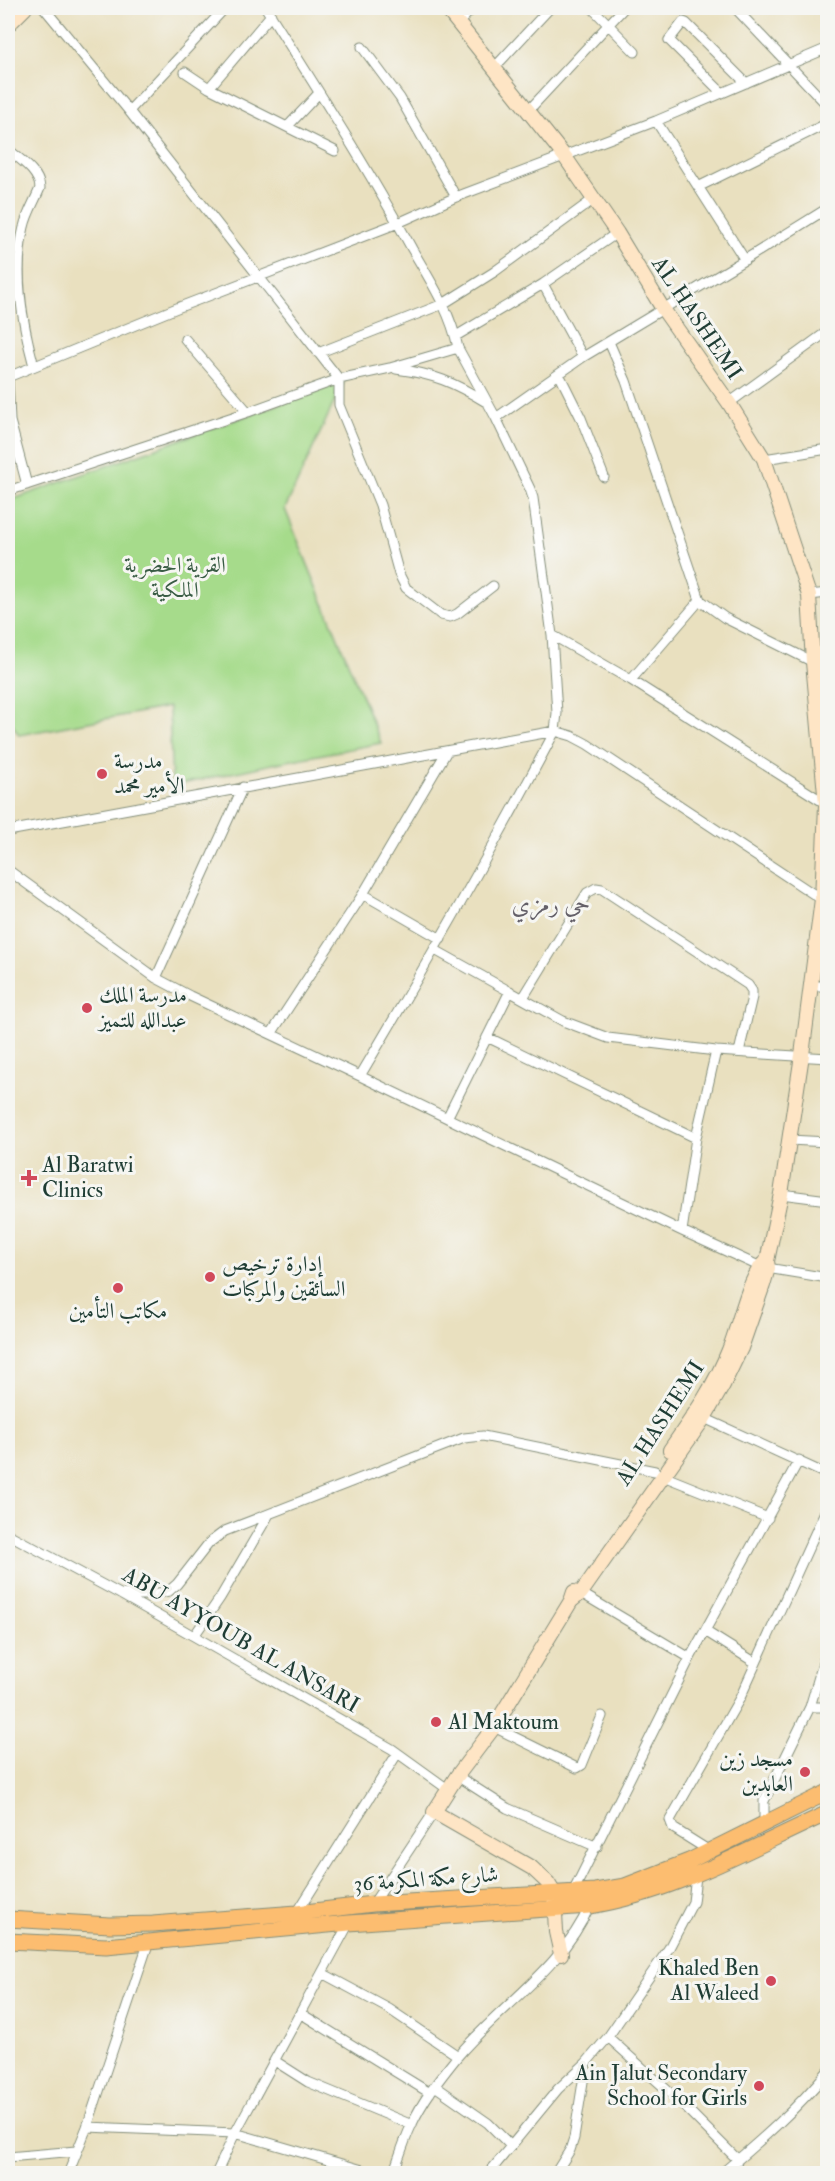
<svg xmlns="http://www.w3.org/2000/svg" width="835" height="2181" font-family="'IM FELL Double Pica',Amiri,serif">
	<rect width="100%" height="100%" fill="#f6f6f2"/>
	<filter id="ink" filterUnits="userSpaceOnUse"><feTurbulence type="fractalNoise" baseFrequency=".0167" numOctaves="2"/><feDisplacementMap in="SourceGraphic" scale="12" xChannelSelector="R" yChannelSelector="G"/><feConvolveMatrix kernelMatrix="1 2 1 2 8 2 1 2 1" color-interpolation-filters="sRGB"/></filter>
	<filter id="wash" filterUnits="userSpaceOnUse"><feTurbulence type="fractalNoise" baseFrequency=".008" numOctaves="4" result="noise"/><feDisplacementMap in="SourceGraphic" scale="24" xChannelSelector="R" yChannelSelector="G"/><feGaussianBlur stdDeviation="1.35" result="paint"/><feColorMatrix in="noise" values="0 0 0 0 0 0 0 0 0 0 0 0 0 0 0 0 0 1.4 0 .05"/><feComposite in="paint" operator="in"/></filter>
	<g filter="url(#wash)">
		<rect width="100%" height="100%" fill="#e9e0bf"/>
		<path fill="#a6db8b" stroke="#628c60" stroke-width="1.5" d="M344 381 285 509 381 743 282 762 172 786 169 707 19 735 8 717V501Z"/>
	</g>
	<g filter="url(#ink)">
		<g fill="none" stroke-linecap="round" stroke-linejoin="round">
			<defs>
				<path id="street" d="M44 8 129 111 339 379V405L380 505 399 574 406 588 441 615 450 617 457 614 493 586
					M592 8 635 52
					M735 8 828 106
					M458 23 473 8
					M362 47 400 98 456 197
					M494 68 550 8
					M185 72 209 88 335 151
					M209 88 271 15
					M722 93 669 40 683 22 686 23 746 83
					M129 111 225 8
					M528 111 624 8
					M656 121 745 260
					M288 126 319 93
					M8 149C19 159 39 171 40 188 35 201 27 213 24 227 13 272 22 322 34 366
					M698 187 828 123
					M543 284 583 357
					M456 336 543 284 617 233
					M185 339 248 412
					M609 342 626 381 700 600 725 618 813 662
					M318 353 443 304 494 272 594 199
					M396 369C434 374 453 382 486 402
					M559 374 581 418 604 477
					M8 377 177 308 398 223 456 197 656 121 828 48
					M8 377 10 421 27 485
					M729 403 828 331
					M496 418 583 357 746 259 828 208
					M764 459 828 449
					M8 491 248 412 339 379 390 368 458 348
					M809 595 828 593
					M552 635 631 680 828 805
					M631 680 700 600
					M817 696H828
					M8 831 555 731 557 713 552 635 533 498 530 489 496 418 458 348C451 312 430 280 412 249 367 167 316 87 266 8
					M8 870 156 978 190 996 360 1076 682 1231 761 1267 828 1278
					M363 894 441 939
					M435 950 563 1021 608 1038 716 1051 828 1058
					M156 978 243 787
					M812 986H828
					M523 998 587 893 596 888 602 889 748 985 752 991V997L739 1052
					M271 1034 363 894 447 751
					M487 1037 696 1138
					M360 1076C428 962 493 848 555 731L572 736 587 744 824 901
					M447 1118 510 991
					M789 1140 828 1142
					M781 1194 828 1200
					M682 1231 696 1138 716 1051
					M704 1418 828 1475
					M663 1476 768 1518
					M8 1534 120 1594 392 1749 449 1790
					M581 1593 690 1658
					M120 1594 148 1595 169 1591 177 1584 209 1543 225 1531 464 1438 483 1436 655 1471
					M705 1631 756 1663
					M194 1636 220 1598 268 1516
					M810 1707H828
					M494 1727 577 1768 582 1765 602 1716
					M457 1776 507 1808 597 1847
					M766 1824 764 1817V1801L810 1707 828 1646
					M708 1850 673 1828 670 1820 740 1698 828 1505
					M573 1892 690 1658 799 1460
					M373 1904 434 1812
					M297 1913 397 1754
					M322 1973 389 2009 458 2056
					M300 2013 430 2093
					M608 2037 677 2099 738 2160
					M275 2061 308 2082 412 2125
					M435 2086 488 2123 510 2145
					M87 2127 235 2133 376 2174
					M8 2157 76 2151
					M68 2174 87 2127 148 1944
					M216 2174 235 2133 349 1923
					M393 2174C399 2158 404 2141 411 2126 422 2101 440 2078 457 2057 501 2005 562 1969 590 1905
					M488 2174 558 2089 586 2063
					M555 2174 570 2150 574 2138 586 2063 608 2037 669 1948 693 1902 696 1876
					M721 2174C759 2142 797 2109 828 2071"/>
				<path id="secondary" d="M446 8 565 157 617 233 663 309 729 403 764 459 809 595 813 662 826 805 822 899 802 1055 781 1194 767 1261 768 1268 763 1285 741 1348 723 1385 704 1418 581 1593 571 1601
					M8 25 25 8
					M670 1450C692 1418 715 1386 729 1350 739 1326 747 1283 763 1264
					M561 1954 556 1932 554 1893 548 1883 532 1868 434 1812 457 1776 494 1727 571 1601 574 1592"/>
				<path id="primary" d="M8 1919 110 1925 153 1924 297 1913 373 1904 595 1891 625 1886 689 1861 828 1792
					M8 1941 106 1946 349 1923 589 1906C674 1893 750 1848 828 1813"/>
			</defs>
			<use href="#street" stroke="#848e7a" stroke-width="11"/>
			<use href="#secondary" stroke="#848e7a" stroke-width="16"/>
			<use href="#primary" stroke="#848e7a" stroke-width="17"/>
			<use href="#street" stroke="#fff" stroke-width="9"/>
			<use href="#secondary" stroke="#fee5c5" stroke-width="14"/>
			<use href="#primary" stroke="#fcbd6f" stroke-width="15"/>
		</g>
	</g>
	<g fill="#d1495b" stroke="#f6f6f2" stroke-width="2">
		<circle cx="102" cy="774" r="6"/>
		<circle cx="87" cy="1008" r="6"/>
		<path d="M26 1169h6v6h6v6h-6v6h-6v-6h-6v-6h6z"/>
		<circle cx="210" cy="1277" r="6"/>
		<circle cx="118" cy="1288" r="6"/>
		<circle cx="436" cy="1722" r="6"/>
		<circle cx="805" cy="1772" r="6"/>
		<circle cx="771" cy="1981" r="6"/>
		<circle cx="759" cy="2086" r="6"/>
	</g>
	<g text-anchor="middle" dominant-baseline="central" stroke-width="6" stroke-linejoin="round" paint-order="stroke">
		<g font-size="22" fill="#1f3d34" stroke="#f6f6f2">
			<text transform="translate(697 318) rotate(56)">AL HASHEMI</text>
			<text transform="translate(660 1423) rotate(-57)">AL HASHEMI</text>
			<text transform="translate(241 1640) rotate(30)">ABU AYYOUB AL ANSARI</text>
			<text transform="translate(426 1879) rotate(-4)">شارع مكة المكرمة 36</text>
		</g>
		<g font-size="22" fill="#3a5d45" stroke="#f6f6f2">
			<text x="175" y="565">القرية الحضرية<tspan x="175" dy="25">الملكية</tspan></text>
		</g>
		<g font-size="22" fill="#1f3d34" stroke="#f6f6f2" text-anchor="start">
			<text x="114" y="761">مدرسة<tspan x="114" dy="25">الأمير محمد</tspan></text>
			<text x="99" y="995">مدرسة الملك<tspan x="99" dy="25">عبدالله للتميز</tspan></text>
			<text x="42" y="1165">Al Baratwi<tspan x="42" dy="25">Clinics</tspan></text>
			<text x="222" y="1264">إدارة ترخيص<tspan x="222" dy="25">السائقين والمركبات</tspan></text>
			<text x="118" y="1311" text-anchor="middle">مكاتب التأمين</text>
			<text x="448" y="1722">Al Maktoum</text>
			<text x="793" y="1759" text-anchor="end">مسجد زين<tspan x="793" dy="25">العابدين</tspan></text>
			<text x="759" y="1968" text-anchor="end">Khaled Ben<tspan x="759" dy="25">Al Waleed</tspan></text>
			<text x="747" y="2073" text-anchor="end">Ain Jalut Secondary<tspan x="747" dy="25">School for Girls</tspan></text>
		</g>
		<g font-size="24" fill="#646069" stroke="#f6f6f2">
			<text x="551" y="904">حي رمزي</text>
		</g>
	</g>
	<rect width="835" height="2181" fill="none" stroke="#f6f6f2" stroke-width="30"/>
</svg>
